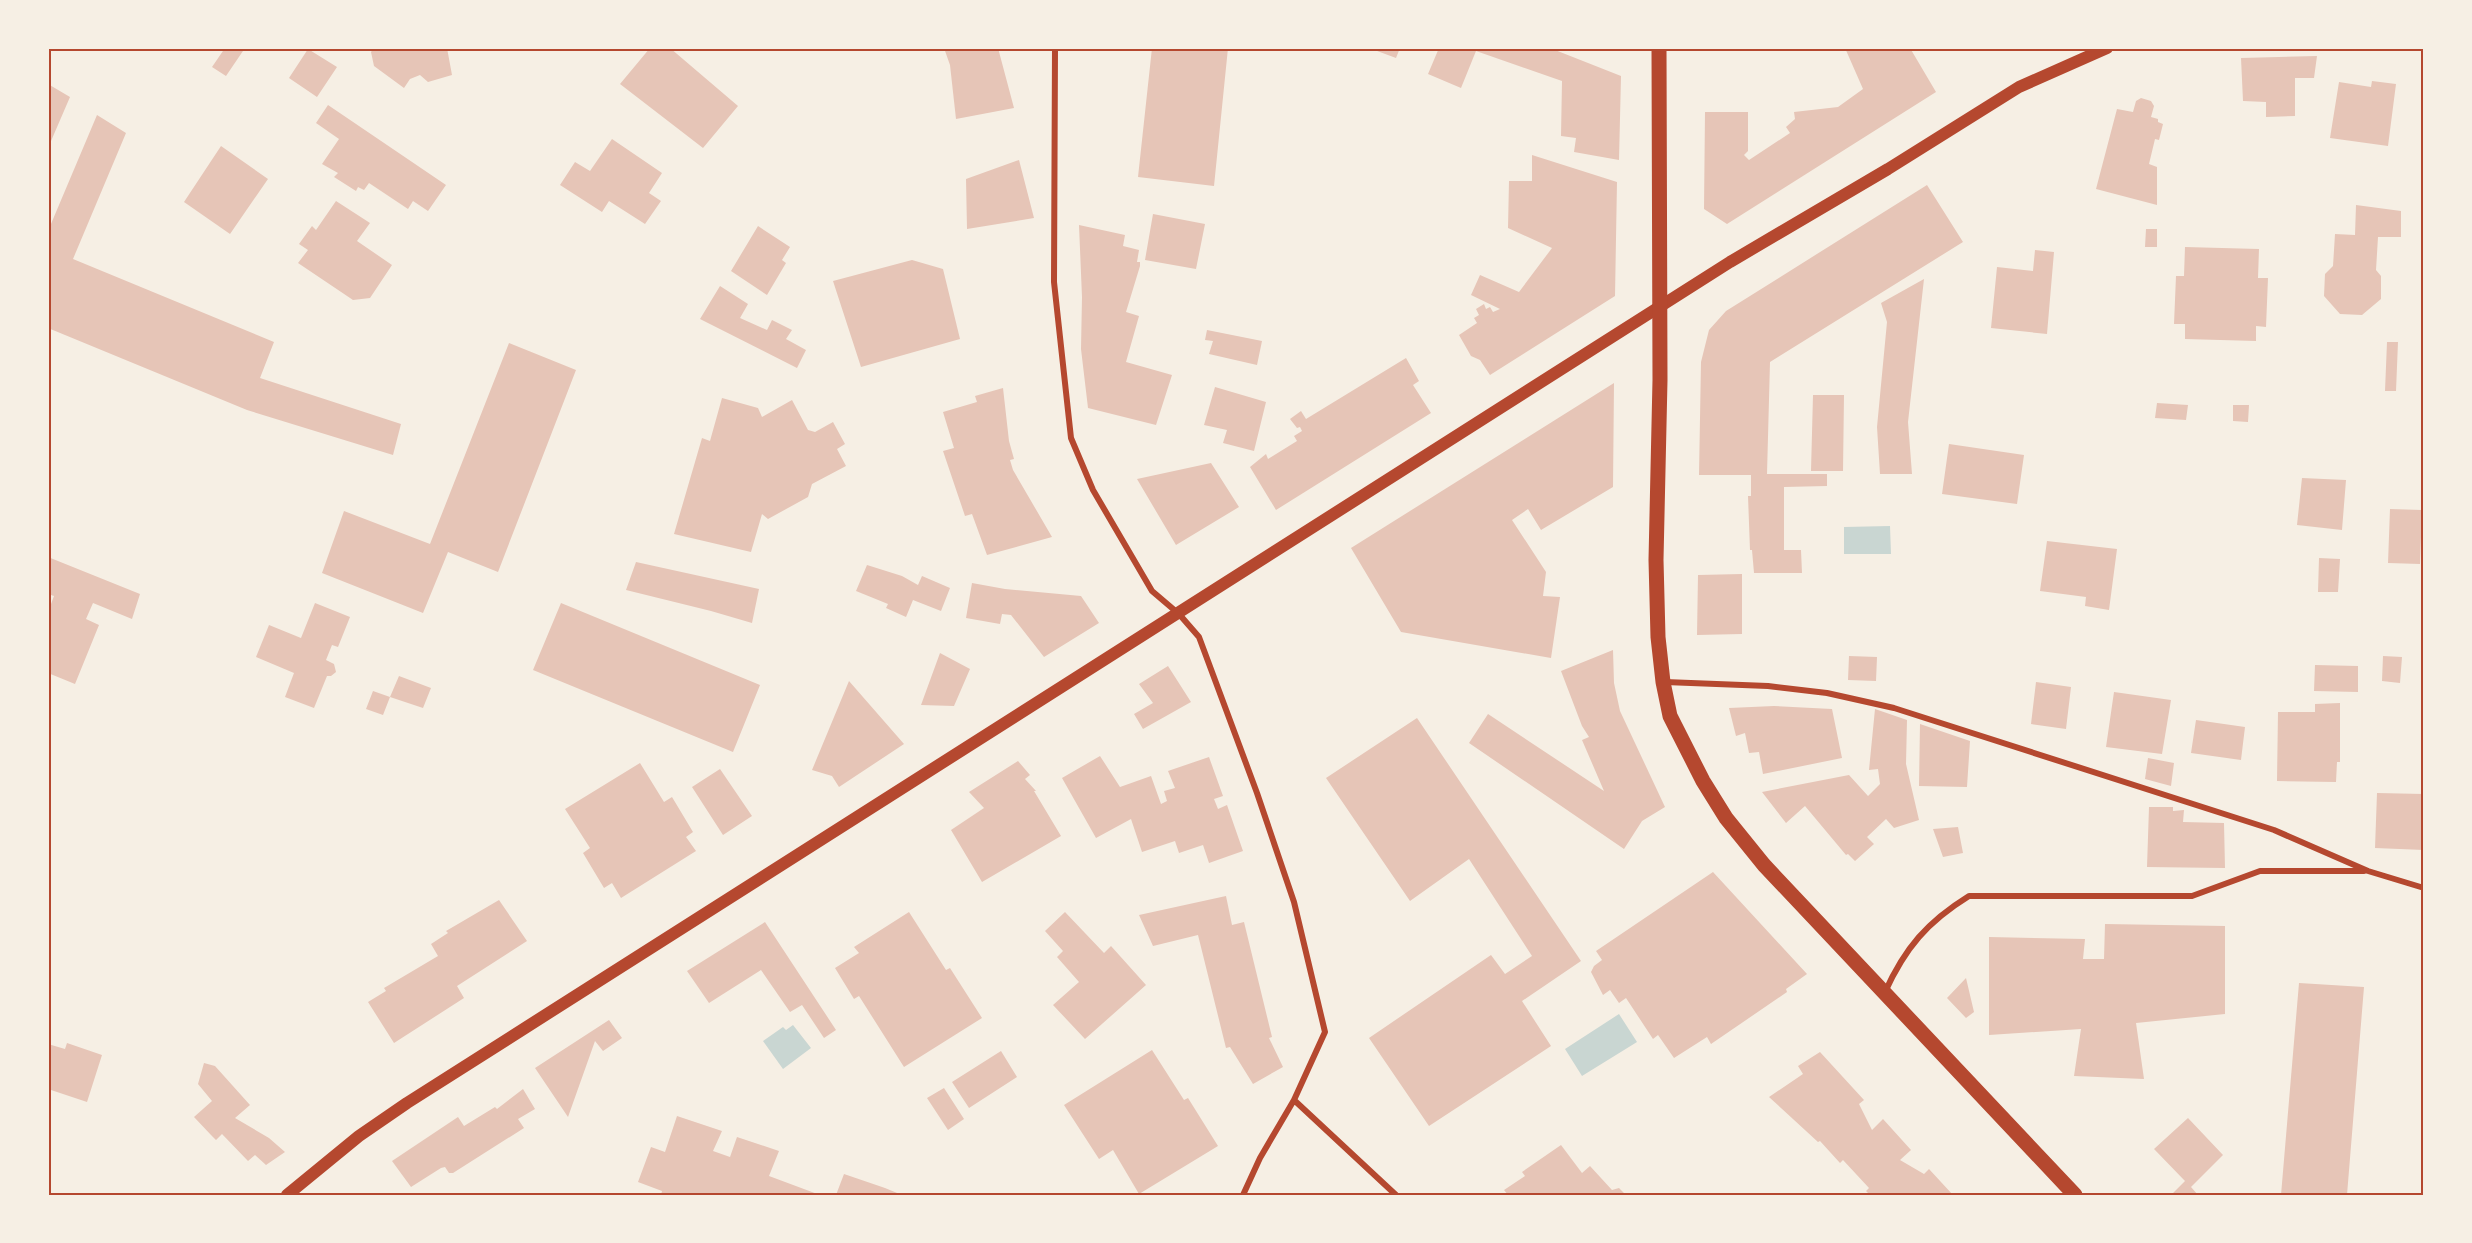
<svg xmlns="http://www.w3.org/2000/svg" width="2472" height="1243" font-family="'Asap Condensed',sans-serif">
	<rect width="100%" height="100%" fill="#f6efe4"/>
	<path fill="#c9d6d2" d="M1890 526 1891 554H1844V527Z
		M1619 1014 1637 1042 1582 1076 1565 1049Z
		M793 1025 811 1048 783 1069 763 1041 783 1027 786 1030Z"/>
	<path fill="#e6c5b7" d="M225 48H245L226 76 212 67Z
		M374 48H447L452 75 428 82 420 75 410 79 404 88 374 66 371 52Z
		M650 48H670L738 106 703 148 620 84Z
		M944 48H998L1014 108 956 119 950 65Z
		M1152 48H1228L1214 186 1138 177Z
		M1369 48H1400L1396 58Z
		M1439 48H1550L1621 76 1619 160 1574 152 1576 138 1561 136 1562 81 1476 51 1461 88 1428 74Z
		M1845 48H1910L1936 92 1727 224 1704 209 1705 112H1748V151L1744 155 1749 160 1790 133 1786 127 1795 119 1794 112 1838 107 1863 89Z
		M308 49 337 67 317 97 289 78Z
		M2317 56 2314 78H2295V116L2266 117V102L2243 101 2241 58Z
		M2372 81 2396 84 2388 146 2330 138 2339 82 2371 87Z
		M48 84 70 97 48 148Z
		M2141 98 2151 101 2154 106 2151 117 2158 119V122L2163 124 2159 140 2155 139 2149 164 2157 167V205L2096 189 2117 109 2133 112 2136 101Z
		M328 105 446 185 428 211 413 201 408 209 369 183 364 190 358 187 356 191 334 177 338 173 322 164 339 139 316 123Z
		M97 115 126 133 73 259 274 342 260 378 401 424 393 455 247 410 48 328V231Z
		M612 139 662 173 649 193 661 201 645 224 609 201 602 212 560 185 575 162 590 171Z
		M221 146 268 179 230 234 184 202Z
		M1532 155 1617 182 1615 296 1490 375 1480 360 1471 356 1459 335 1477 323 1474 318 1479 315 1476 309 1484 304 1486 309 1490 307 1493 312 1500 309 1471 295 1480 275 1519 292 1552 248 1508 228 1509 181H1532Z
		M1019 160 1034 218 967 229 966 179Z
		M1927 185 1963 242 1770 362 1767 474H1827V486L1784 487V550H1801L1802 573H1754L1752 550H1750L1748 496H1751V475H1699L1701 362 1709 330 1726 311Z
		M336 201 370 223 357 241 392 265 370 298 353 300 298 263 308 250 299 244 312 226 316 230Z
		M2356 205 2401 211V237H2378L2376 270 2381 276V299L2362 315 2340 314 2324 296 2325 274 2333 266 2335 234 2355 235Z
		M1153 214 1205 224 1196 269 1145 260Z
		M1079 225 1125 235 1123 246 1139 250 1137 262H1140V266L1126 312 1139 316 1126 362 1172 375 1156 425 1088 408 1081 349 1082 297Z
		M758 226 790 247 782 260 786 263 767 295 731 271Z
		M2146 229H2157V247H2145Z
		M2185 247 2259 249 2258 278H2268L2266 327 2256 326V341L2185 339V324H2174L2176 276H2184Z
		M2035 250 2054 252 2047 334 1991 328 1997 267 2033 271Z
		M912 260 943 269 960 339 861 367 833 281Z
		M1924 279 1908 422 1912 474H1880L1877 427 1887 322 1881 303Z
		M720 286 748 304 740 318 767 330 772 320 792 330 786 339 806 350 797 368 700 319Z
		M1207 330 1262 341 1257 365 1209 354 1213 341 1205 340Z
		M2387 342H2398L2396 391H2385Z
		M509 343 576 370 498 572 448 552 423 613 322 573 344 511 430 544Z
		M1406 358 1419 381 1413 385 1431 413 1276 510 1250 467 1266 454 1268 459 1297 441 1294 436 1302 431 1300 427 1297 428 1290 419 1301 411 1306 419Z
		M1614 383 1613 487 1541 530 1528 509 1512 520 1546 572 1543 596 1560 597 1551 658 1401 632 1351 548Z
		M1215 387 1266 402 1254 451 1223 443 1227 430 1204 425Z
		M1003 388 1009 441 1014 459 1010 460 1013 470 1052 537 987 555 972 514 965 516 943 451 954 448 943 412 977 402 975 396Z
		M1813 395H1844L1843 471H1811Z
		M722 398 758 408 762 417 792 400 808 430 815 432 833 422 845 444 837 449 846 466 812 484 808 497 768 519 762 514 751 552 674 534 702 438 710 441Z
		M2157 403 2188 405 2186 420 2155 418Z
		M2233 405H2249L2248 422 2233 421Z
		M1949 444 2024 455 2017 504 1942 494Z
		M1211 463 1239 507 1176 545 1137 479Z
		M2302 478 2346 480 2342 530 2297 525Z
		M2390 509 2422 510 2420 564 2388 563Z
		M2047 541 2117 549 2109 610 2085 606 2086 597 2040 591Z
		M48 557 140 594 132 619 93 603 86 619 99 625 75 684 48 673V612L54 596 48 594Z
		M2319 558 2340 559 2338 592H2318Z
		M636 562 759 589 752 623 711 611 626 590Z
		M867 565 902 576 918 585 922 576 950 588 941 611 913 600 906 617 886 608 888 604 856 591Z
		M1742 574V634L1697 635 1698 575Z
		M972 583 1005 589 1081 596 1099 623 1044 657 1011 615 1002 614 1000 624 966 618Z
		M315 603 350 617 338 647 332 645 326 660 334 664 336 672 331 676H327L314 708 285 697 294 673 256 657 269 625 301 638Z
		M561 603 760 685 733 752 533 670Z
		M1613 650 1614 683 1620 711 1665 807 1642 821 1624 849 1469 743 1488 714 1604 791 1582 740 1589 737 1582 726 1561 671Z
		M940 653 970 669 954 706 921 705Z
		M1849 656 1877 657 1876 681 1848 680Z
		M2383 656 2402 657 2400 683 2382 681Z
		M2315 665 2358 666V692L2314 691Z
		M1168 666 1191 702 1143 729 1134 714 1153 703 1139 684Z
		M399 676 431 688 423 708 390 697Z
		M849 681 904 744 839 787 832 776 812 770Z
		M2036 682 2071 687 2066 729 2031 724Z
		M373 691 390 697 383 715 366 709Z
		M2114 692 2171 700 2162 754 2106 747Z
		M2340 703V762H2337L2336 782 2277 781 2278 712H2315V704Z
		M1774 706 1832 709 1842 758 1763 774 1759 752 1749 753 1745 733 1736 736 1729 708Z
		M1875 709 1907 720 1906 764 1919 820 1894 828 1886 819 1867 837 1874 844 1855 861 1848 854 1846 855 1805 806 1786 823 1762 792 1849 775 1868 796 1880 784 1878 769 1869 770Z
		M1417 718 1581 961 1522 1001 1551 1046 1429 1126 1369 1038 1491 955 1505 974 1532 956 1469 859 1410 901 1326 778Z
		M2196 720 2245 727 2241 760 2191 753Z
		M1920 724 1970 741 1967 787 1919 786Z
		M1100 756 1120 787 1151 776 1161 804 1167 801 1164 791 1175 788 1168 771 1209 757 1223 796 1214 799 1218 809 1227 805 1243 851 1209 863 1203 845 1179 853 1175 841 1142 852 1131 819 1096 838 1062 778Z
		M2148 758 2174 763 2171 786 2145 779Z
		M1018 761 1030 775 1025 779 1036 791H1034L1061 836 982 882 951 830 984 808 969 792Z
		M640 763 664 802 672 797 693 832 686 837 696 851 621 898 612 883 604 888 583 853 590 848 565 809Z
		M720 769 752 816 723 835 692 787Z
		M2377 793 2424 794V850L2375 848Z
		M2149 807H2173V811L2184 810 2183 822 2224 823 2225 868 2147 867Z
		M1958 827 1963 853 1943 857 1933 829Z
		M1713 872 1807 974 1786 989 1787 992 1711 1044 1707 1037 1674 1058 1658 1035 1653 1039 1626 998 1619 1003 1610 990 1603 995 1591 972 1594 966 1602 960 1596 951Z
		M1226 896 1232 925 1244 922 1272 1037 1269 1038 1283 1067 1253 1084 1230 1047 1226 1048 1198 935 1153 946 1139 915Z
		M499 900 527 941 457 986 464 998 394 1043 368 1002 386 991 384 988 438 956 431 944 448 933 446 931Z
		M909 912 946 970 950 968 982 1018 904 1067 859 996 854 999 835 968 859 953 854 947Z
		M1065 912 1104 953 1111 946 1146 985 1085 1039 1053 1005 1079 982 1057 957 1063 951 1045 931Z
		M765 922 836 1030 824 1038 802 1005 790 1012 761 970 709 1003 687 971Z
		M2105 924 2225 926V1014L2136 1023 2144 1079 2074 1076 2081 1029 1989 1035V937L2085 939 2083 959H2104Z
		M1966 978 1974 1012 1966 1018 1947 998Z
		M2299 983 2364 987 2347 1195H2281Z
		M609 1020 622 1038 603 1051 595 1041 568 1117 535 1068Z
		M67 1043 102 1055 87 1102 48 1089V1044L65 1049Z
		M1152 1050 1184 1100 1188 1098 1218 1146 1139 1194 1113 1150 1099 1159 1064 1105Z
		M1001 1051 1017 1077 969 1108 952 1082Z
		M1820 1052 1864 1100 1859 1104 1872 1130 1883 1119 1911 1150 1900 1160 1924 1174 1929 1169 1953 1195H1870L1866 1191 1869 1188 1843 1160 1840 1163 1820 1141 1818 1142 1769 1097 1803 1074 1798 1066Z
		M204 1063 215 1066 250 1105 235 1118 269 1138 285 1152 266 1165 255 1155 248 1161 222 1134 216 1140 211 1135 194 1117 212 1101 198 1084Z
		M944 1088 964 1119 948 1130 927 1098Z
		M523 1089 535 1109 518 1119 524 1128 453 1173H449L445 1167 441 1168 411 1187 392 1161 458 1117 464 1126 495 1107 497 1109Z
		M677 1116 722 1131 713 1151 730 1157 737 1137 779 1151 769 1176 820 1195H661L662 1191 638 1182 651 1147 665 1152Z
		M2188 1118 2223 1155 2191 1187 2198 1195H2171L2185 1181 2154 1149Z
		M1561 1145 1582 1173 1590 1166 1612 1190 1619 1188 1626 1195H1508L1504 1190 1525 1176 1522 1172Z
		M844 1174 885 1188 902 1195H836Z"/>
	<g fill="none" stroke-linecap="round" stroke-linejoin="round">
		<path stroke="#b5482f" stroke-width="6" d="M1055 48 1054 282 1071 438 1093 490 1152 591 1179 614 1199 637 1257 793 1294 902 1325 1032 1294 1100 1260 1158 1243 1195
			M1665 682 1768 686 1827 693 1894 708 2274 830 2368 871 2424 888
			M1885 992C1905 948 1927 922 1969 896H2192L2260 871H2364
			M1294 1100 1396 1195"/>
		<path stroke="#b5482f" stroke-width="12" d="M287 1195 359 1136 407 1103 1730 262 1888 169 2019 87 2107 48"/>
		<path stroke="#b5482f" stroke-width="15" d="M1659 48 1660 380 1656 560 1658 637 1663 682 1670 716 1703 781 1726 818 1764 865 2075 1195"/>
	</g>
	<rect width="2472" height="1243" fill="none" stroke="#f6efe4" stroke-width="99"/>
	<rect x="50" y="50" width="2372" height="1144" fill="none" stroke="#b5482f" stroke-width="2"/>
</svg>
